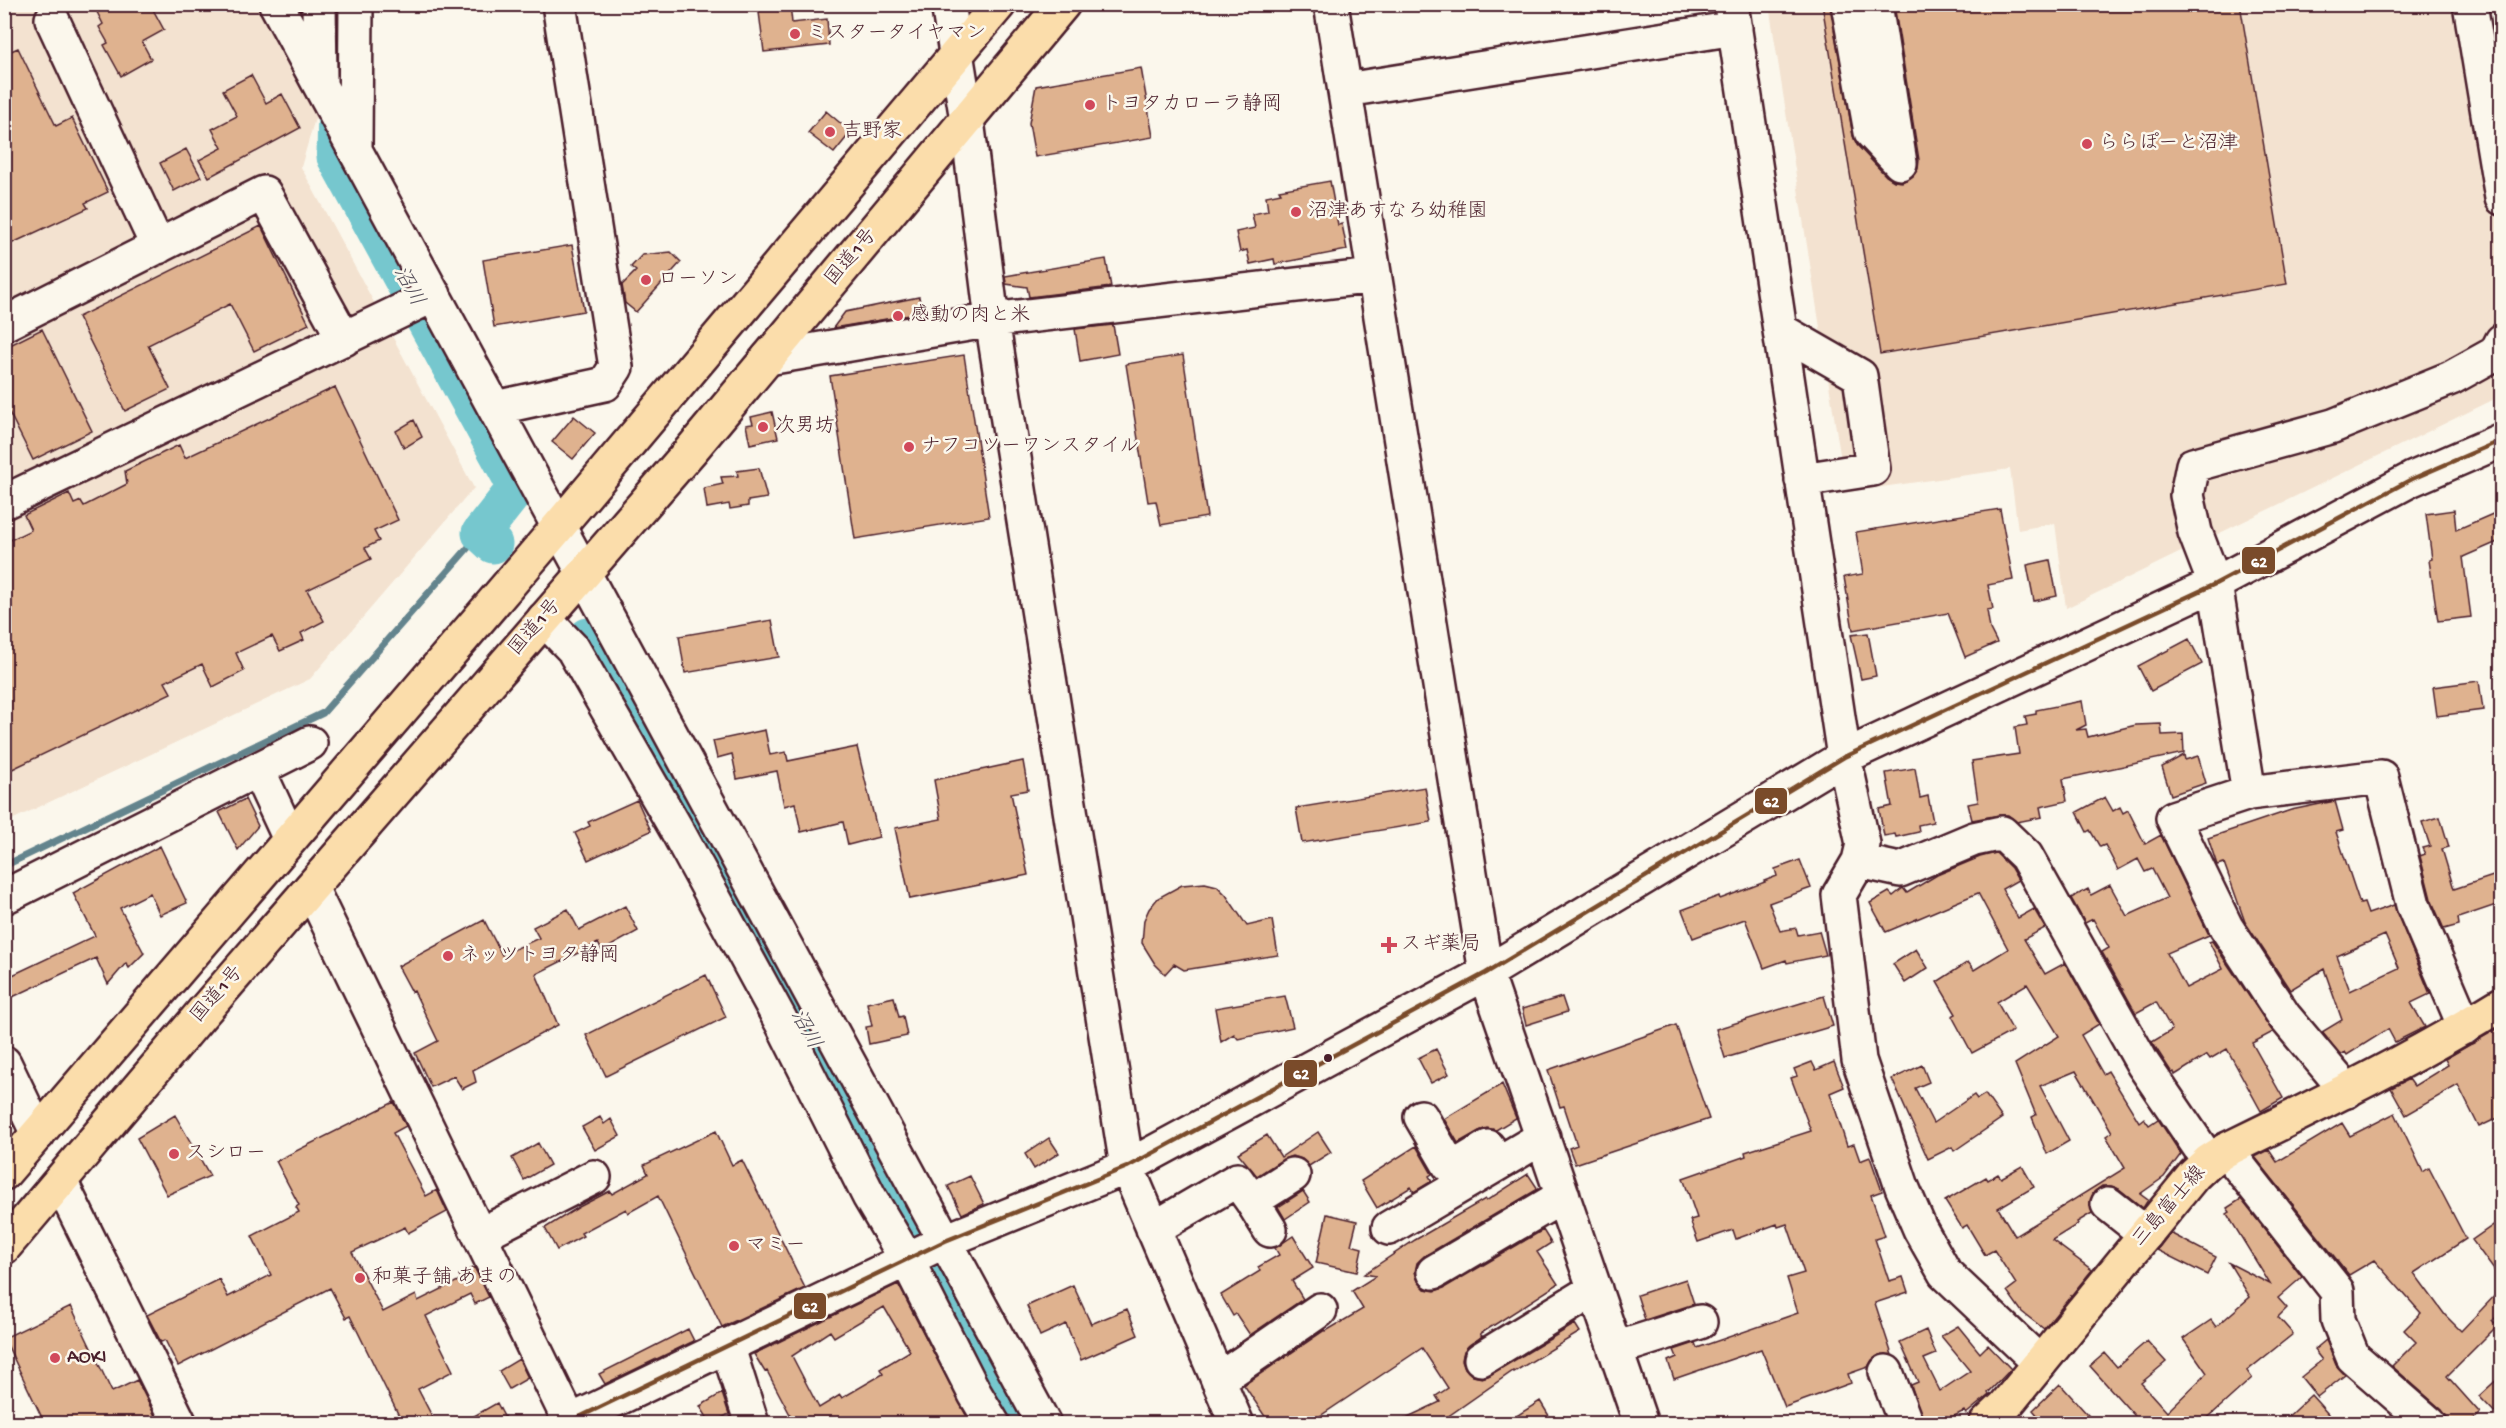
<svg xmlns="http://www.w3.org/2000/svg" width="2506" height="1428" font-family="'Gochi Hand','Klee One',sans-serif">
	<rect width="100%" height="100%" fill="#fbf7ec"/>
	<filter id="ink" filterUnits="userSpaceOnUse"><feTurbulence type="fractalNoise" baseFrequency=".0167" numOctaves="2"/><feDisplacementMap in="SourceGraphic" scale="12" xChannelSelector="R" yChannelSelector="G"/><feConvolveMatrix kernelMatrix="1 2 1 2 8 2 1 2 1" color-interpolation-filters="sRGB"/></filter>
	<g filter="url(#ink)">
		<path fill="#f3e2d0" d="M5 5H257L316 115 301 167 474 488 310 679 5 823Z
			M1769 5H2489L2502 77 2501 396 2066 608 2055 523 2018 530 2010 469 1846 492Z"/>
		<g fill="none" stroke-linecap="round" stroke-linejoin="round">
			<path stroke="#64848d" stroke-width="7" d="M4 866 323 713 481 533"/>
			<path stroke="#76c7ce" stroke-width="39" d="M339 4 336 157 513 480 515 490 481 533 493 544
				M588 637 915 1227 1020 1424"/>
		</g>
		<path fill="#dfb28f" stroke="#4a1f2b" stroke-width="1.5" fill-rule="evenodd" d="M93 4H150L164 30 142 42 151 59 121 76 104 45 108 43 99 27 103 24Z
			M758 4H790L792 23 827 19 829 45 764 52Z
			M1822 4H1830L1853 136 1857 145 1886 176 1894 181 1902 182 1913 176 1918 169 1919 160 1894 4H2240L2287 284 1880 354Z
			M18 48 56 126 72 118 108 192 85 203 88 208 4 247V54Z
			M1141 68 1153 137 1035 157 1029 123 1036 86Z
			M251 75 266 103 282 94 300 128 209 177 199 160 222 148 212 129 237 116 223 90Z
			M826 111 851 132 834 153 808 133Z
			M186 149 201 177 174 191 160 163Z
			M1330 181 1338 225 1342 224 1347 250 1275 264 1274 259 1250 264 1247 250 1240 252 1236 232 1255 228 1252 214 1268 211 1266 196 1281 193 1279 190Z
			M261 226 309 324 254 351 230 304 148 345 170 389 125 411 78 317Z
			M572 245 584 311 494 327 483 260Z
			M671 252 681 262 636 312 625 303 622 285 636 271 631 267 642 255Z
			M1106 259 1111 287 1029 297 1027 287 1006 284 1005 276Z
			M919 297 922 313 833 328 845 312Z
			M1113 325 1118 354 1080 361 1075 329Z
			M42 329 92 431 33 460 4 402V348Z
			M964 355 989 517 855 539 830 376Z
			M1183 355 1207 517 1161 525 1156 501 1148 502 1126 364Z
			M335 387 398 520 374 531 379 541 365 548 371 559 307 590 324 621 301 633 304 640 280 651 272 636 236 653 244 671 213 687 202 664 165 682 171 693 4 773V543L31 530 24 515 69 493 74 504 81 501 84 506 127 484 125 471 179 445 185 458Z
			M772 412 778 438 750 444 746 425 753 424 751 417Z
			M574 416 595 433 573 459 552 442Z
			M414 420 422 437 404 448 396 431Z
			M759 468 767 498 748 501V506L730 509 729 504 707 508 704 488 723 484 721 477 738 476 737 471Z
			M2000 509 2013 580 1988 585 1993 609 1987 610 1990 629 1997 643 1965 657 1948 613 1853 630 1844 577 1863 574 1856 532Z
			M2454 510 2456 530 2502 510V540L2463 557 2471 617 2438 621 2429 560 2432 559 2426 514Z
			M2050 560 2057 596 2034 601 2027 565Z
			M772 620 779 657 685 673 679 636Z
			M1868 633 1876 676 1861 679 1851 635Z
			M2189 639 2202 664 2151 691 2138 666Z
			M2479 681 2483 710 2437 716 2433 687Z
			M2082 701 2086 725 2076 730 2086 729 2088 737 2136 725 2161 724 2162 735 2183 734 2184 753 2063 779 2067 801 2040 807 2042 817 2017 822 2008 815H1999L1972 820 1968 804 1978 802 1972 761 2019 754 2015 727 2027 725 2025 716 2036 714V710Z
			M765 730 770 755 786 752 788 761 857 747 879 837 848 845 843 822 801 832 795 803 784 806 777 771 737 779 732 754 717 758 713 741Z
			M2184 755 2185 760 2198 756 2206 783 2171 795 2162 767Z
			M1023 761 1028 790 1011 793 1028 875 910 899 895 828 941 819 934 780Z
			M1915 768 1920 798 1928 796 1933 822 1918 825 1919 832 1896 837 1895 834 1884 836 1879 809 1892 806 1886 773Z
			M1425 787 1431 822 1302 843 1296 808Z
			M2105 797 2113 811 2120 807 2123 813 2128 810 2145 844 2161 835 2209 935 2167 953 2186 988 2223 969 2209 942 2212 941 2273 1032 2252 1043 2283 1098 2261 1111 2227 1049 2210 1059 2207 1055 2175 1075 2174 1072 2172 1073 2152 1042 2172 1030 2156 1002 2136 1013 2102 952 2109 948 2093 919 2085 923 2071 898 2088 889 2091 895 2110 885 2127 916 2167 898 2152 869 2145 872 2138 859 2118 870 2105 845 2100 847 2090 830 2087 832 2077 812Z
			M245 799 258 826 238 850 219 812Z
			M637 800 651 831 588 860 575 833 590 826 588 822Z
			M2335 801 2343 830 2336 832 2360 904 2364 903 2368 914 2394 905 2430 994 2411 1003 2425 1027 2395 1042 2388 1029 2347 1055 2345 1052 2341 1055 2322 1032 2342 1020 2324 969 2290 990 2245 922 2224 863 2217 865 2208 838 2291 810ZM2385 935 2399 968 2350 991 2337 956Z
			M2440 817 2449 847 2442 849 2454 889 2502 873V903L2458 918 2459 925 2444 929 2431 899 2420 856 2425 854 2422 848 2430 846 2422 822Z
			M160 846 187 903 160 915 150 893 120 908 144 953 129 968 126 963 108 984 96 958 4 1001V979L95 936 73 893Z
			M1996 853 2011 868 2018 880 2002 889 2018 918 2034 909 2045 928 2024 939 2045 974 2065 963 2099 1024 2081 1035 2103 1074 2108 1071 2139 1122 2144 1118 2149 1125 2158 1119 2181 1154 2164 1177 2140 1194 2148 1200 2143 1208 2119 1189 2111 1186H2102L2094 1192 2090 1201 2092 1213 2077 1222 2078 1224 2052 1240 2092 1270 2044 1329 2022 1312 2007 1291 2016 1284 1994 1250 1985 1255 1967 1225 1962 1228 1945 1201 1986 1177 1988 1180 1998 1174 2001 1178 2022 1166 2034 1187 1998 1208 2015 1236 2125 1168 2106 1136 2112 1132 2076 1071 2040 1086 2069 1141 2047 1154 2032 1117 2036 1115 2015 1064 2059 1036 2027 984 1997 1002 2013 1031 1972 1053 1952 1016 1956 1014 1937 982 1968 962 1974 970 2008 949 1978 893 1886 932 1870 903 1889 892 1893 896 1903 888 1907 893 1937 875 1980 857Z
			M1800 860 1811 888 1769 903 1780 931 1796 928 1798 935 1819 931 1826 955 1787 963 1786 960 1764 968 1745 919 1693 938 1682 910 1719 896 1720 899 1765 882 1764 881 1777 876 1775 869Z
			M1205 883 1217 886 1226 895 1247 926 1272 920 1278 955 1184 970 1174 964 1165 974 1155 964 1142 943 1144 920 1149 909 1158 898 1182 885Z
			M625 906 638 931 602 951 598 943 536 974 558 1025 473 1070 476 1082 462 1089 454 1076 431 1087 415 1053 438 1041 414 991 412 992 398 966 484 920 502 955 539 938 533 927 568 909 579 930Z
			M1916 949 1928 968 1905 983 1893 964Z
			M706 975 726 1017 606 1076 586 1035Z
			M1285 996 1293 1027 1238 1039 1234 1034 1221 1042 1215 1008Z
			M1824 996 1833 1026 1725 1058 1716 1029Z
			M894 997 899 1017 903 1016 907 1036 869 1044 866 1027 872 1026 867 1003Z
			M1562 997 1567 1012 1526 1025 1522 1009Z
			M1676 1025 1709 1119 1575 1164 1569 1148 1577 1145 1564 1106 1560 1107 1548 1070Z
			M2502 1026V1116L2479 1127 2458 1085 2406 1115 2391 1088 2409 1079 2414 1086 2448 1065 2445 1059Z
			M1436 1049 1449 1074 1431 1083 1418 1058Z
			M1812 1062 1816 1070 1834 1062 1844 1087 1830 1093 1847 1146 1854 1144 1860 1161 1870 1157 1882 1191 1871 1195 1885 1236 1875 1239 1889 1281 1903 1277 1908 1292 1875 1303 1892 1355H1879L1872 1360 1868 1367 1848 1374 1851 1383 1785 1407 1761 1349 1674 1379 1668 1361 1677 1357 1674 1350 1695 1343 1697 1348 1798 1313 1787 1278 1804 1273 1787 1224 1778 1227 1777 1224 1736 1239 1733 1230 1698 1242 1690 1220 1697 1218 1683 1178 1746 1156 1745 1152 1811 1131 1791 1078 1797 1076 1794 1069Z
			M1922 1065 1929 1082 1915 1088 1933 1123 1974 1095 1977 1099 1985 1094 2002 1118 1954 1151 1952 1147 1928 1159 1892 1079Z
			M1502 1084 1516 1118 1496 1130 1487 1128 1479 1131 1458 1143 1444 1119Z
			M394 1102 406 1126 393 1133 426 1196 437 1190 447 1212 408 1233 405 1227 352 1252 383 1312 416 1295 418 1301 462 1279 459 1275 474 1267 489 1297 475 1304 470 1294 426 1316 453 1371 418 1389 436 1424H403L350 1316 346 1318 330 1288 178 1366 165 1340 161 1342 147 1315 219 1279 228 1297 271 1275 252 1236 299 1212 296 1207 299 1205 276 1161Z
			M2395 1113 2423 1172 2429 1168 2466 1239 2414 1273 2445 1315 2461 1331 2502 1288V1312L2492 1321 2497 1326 2447 1376 2480 1413 2468 1424H2450L2442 1410 2392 1366 2416 1342 2404 1330 2421 1313 2374 1260 2349 1275 2255 1157 2269 1150 2277 1162 2342 1123 2350 1136Z
			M175 1115 210 1176 167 1195 137 1138Z
			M600 1117 604 1124 611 1119 620 1136 595 1150 582 1127Z
			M716 1131 732 1165 742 1160 805 1288 722 1327 658 1196 628 1213 626 1209 581 1233 583 1236 557 1250 545 1228 579 1207 610 1191 612 1194 648 1174 644 1165Z
			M1318 1132 1331 1152 1309 1166 1302 1159 1292 1156 1283 1159 1257 1176 1238 1153 1267 1135 1281 1157Z
			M1049 1138 1059 1153 1034 1169 1025 1154Z
			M538 1143 550 1165 524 1180 512 1158Z
			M1416 1146 1432 1174 1429 1176 1432 1181 1414 1192 1411 1187 1377 1208 1361 1181Z
			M1528 1174 1538 1189 1424 1256 1417 1263 1415 1272 1418 1281 1425 1289 1435 1291 1444 1288 1543 1230 1551 1243 1537 1252 1558 1284 1480 1334 1482 1336 1464 1351 1462 1360 1465 1368 1473 1376 1482 1378 1490 1375 1575 1324 1580 1332 1514 1372 1513 1371 1437 1424H1393L1440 1402 1436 1396 1448 1388 1422 1348 1308 1424H1270L1244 1385 1325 1330 1326 1331 1363 1309 1352 1291 1376 1276 1364 1274 1415 1240 1485 1199 1486 1201Z
			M970 1176 984 1204 962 1214 948 1186Z
			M1303 1191 1310 1202 1285 1219 1278 1207Z
			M2241 1199 2302 1277 2278 1298 2287 1308 2278 1317 2293 1334 2247 1371 2252 1378 2201 1424H2142L2090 1366 2105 1353 2117 1367 2147 1341 2166 1362 2141 1383 2167 1412 2207 1373 2183 1339 2211 1320 2216 1327 2250 1297 2229 1263 2270 1284 2227 1214 2230 1212 2227 1208Z
			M1327 1214 1357 1221 1351 1245 1362 1248 1357 1272 1316 1263Z
			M2502 1219V1281L2472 1240Z
			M2170 1233 2216 1257 2207 1275 2157 1250Z
			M1293 1236 1313 1268 1292 1281 1303 1299 1250 1335 1236 1314 1233 1316 1221 1295 1260 1271 1258 1267 1279 1255 1275 1248Z
			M1686 1279 1694 1304 1645 1320 1637 1295Z
			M898 1284 967 1417 955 1424H792L794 1422 767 1371 765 1372 754 1354ZM884 1307 910 1351 880 1369 883 1374 842 1398 840 1395 819 1408 792 1356 830 1331 834 1337Z
			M1073 1285 1091 1324 1127 1309 1138 1335 1081 1360 1066 1324 1040 1336 1027 1306Z
			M71 1306 112 1392 137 1380 159 1424H45L4 1338Z
			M1958 1326 1980 1353 1988 1345 2011 1369 1988 1393 1989 1395 1966 1414 1964 1411 1939 1424H1924L1911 1385 1918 1382 1900 1342 1926 1330 1936 1354 1924 1359 1940 1391 1970 1371 1941 1336Z
			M688 1329 694 1341 605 1384 599 1374Z
			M2326 1340 2336 1365 2345 1375 2317 1397 2301 1377 2322 1360 2314 1350Z
			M519 1359 528 1378 509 1389 499 1371Z
			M2502 1375V1420L2479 1396Z
			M2060 1384 2096 1424H2045L2033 1410Z
			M722 1393 729 1414 711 1424 700 1406Z
			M2311 1395 2337 1424H2280Z
			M1540 1401 1554 1424H1504Z
			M497 1403 508 1424H460Z"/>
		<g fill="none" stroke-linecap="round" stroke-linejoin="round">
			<defs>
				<path id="minor" d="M276 4 1044 1424
					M319 4 320 81
					M948 4 967 120 992 320 1127 1167 1237 1424
					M1331 4 1486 973 1641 1424
					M1731 4 1844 757 1863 844 1859 861 1839 895 1859 1060 1902 1187 1920 1229 1945 1273 2040 1363
					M1848 4 1871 132 1900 163
					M1875 4 1900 163
					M2470 4 2502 198
					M52 19 158 247
					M1346 90 1735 28
					M355 147 356 4
					M4 324 264 193 344 339
					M1780 330 1860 376 1873 469 1802 480
					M768 358 992 320 1374 276
					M495 408 605 384 616 367 559 4
					M4 502 434 295
					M544 619 573 649 678 832 783 1025 869 1196 907 1260 975 1394 993 1424
					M258 770 290 839
					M2249 793 2381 777 2413 905 2465 1027
					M1859 861 1900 870 1974 839 2002 833 2026 856 2143 1064 2209 1161
					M311 888 571 1424
					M4 897 310 743
					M4 1063 38 1134
					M2347 1091 2284 1016 2226 927 2173 818 2249 793 2215 584 2195 532 2187 495 2193 465 2333 426 2451 378 2496 353 2502 341
					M1421 1117 1449 1165 1455 1167 1488 1147
					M2226 1150 2337 1291 2338 1320 2353 1357 2430 1424
					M60 1181 180 1424
					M1252 1201 1270 1230
					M2108 1204 2146 1234
					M1389 1228 1543 1137
					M1153 1229 1237 1180 1252 1201 1293 1175
					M480 1235 594 1177
					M1434 1272 1563 1196
					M727 1345 752 1424
					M1615 1349 1700 1322
					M1481 1359 1595 1289
					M1886 1372 1906 1424
					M1218 1380 1320 1310
					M565 1424 945 1241 1127 1167 1486 973 1844 757 2215 584 2412 479 2502 440"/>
				<path id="major" d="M1986 1424 2005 1406 2194 1175 2209 1161 2226 1150C2320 1104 2413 1059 2502 1004"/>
				<path id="highway" d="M4 1173 559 526 999 4
					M4 1247 203 1012 692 449 1063 4"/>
			</defs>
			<use href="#minor" stroke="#4a1f2b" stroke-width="38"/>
			<use href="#major" stroke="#4a1f2b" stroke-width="38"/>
			<use href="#highway" stroke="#4a1f2b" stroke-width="38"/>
			<use href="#minor" stroke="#fbf7ec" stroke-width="33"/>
			<use href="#major" stroke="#fbddab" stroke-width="33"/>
			<use href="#highway" stroke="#fbddab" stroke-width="33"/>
			<defs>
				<path id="bus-1" d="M565 1424 945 1241 1127 1167 1486 973 1844 757 2215 584 2412 479 2502 440"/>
			</defs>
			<use href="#bus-1" stroke="#fbf7ec" stroke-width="9"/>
			<use href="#bus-1" stroke="#7a4b2a" stroke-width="4.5"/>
		</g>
	</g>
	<g fill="#d1495b" stroke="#fbf7ec" stroke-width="2">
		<circle cx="795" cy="34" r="6"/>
		<circle cx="1090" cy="105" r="6"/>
		<circle cx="830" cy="132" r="6"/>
		<circle cx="2087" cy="144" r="6"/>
		<circle cx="1296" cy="212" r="6"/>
		<circle cx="646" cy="280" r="6"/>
		<circle cx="898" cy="316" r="6"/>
		<circle cx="763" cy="427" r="6"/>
		<circle cx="909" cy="447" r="6"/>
		<path d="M1386 936h6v6h6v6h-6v6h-6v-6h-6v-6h6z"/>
		<circle cx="448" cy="956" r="6"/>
		<circle cx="174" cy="1154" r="6"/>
		<circle cx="734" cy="1246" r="6"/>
		<circle cx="360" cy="1278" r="6"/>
		<circle cx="55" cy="1358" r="6"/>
	</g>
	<circle fill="#4a1f2b" stroke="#fbf7ec" stroke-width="2" cx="1328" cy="1058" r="5"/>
	<g text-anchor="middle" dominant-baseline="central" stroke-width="5" stroke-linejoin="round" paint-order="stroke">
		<g font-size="20" fill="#4a1f2b" stroke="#fbf7ec" text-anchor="start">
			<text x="807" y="34">ミスタータイヤマン</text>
			<text x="1102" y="105">トヨタカローラ静岡</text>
			<text x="842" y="132">吉野家</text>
			<text x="2099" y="144">ららぽーと沼津</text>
			<text x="1308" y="212">沼津あすなろ幼稚園</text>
			<text x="658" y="280">ローソン</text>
			<text x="910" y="316">感動の肉と米</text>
			<text x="775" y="427">次男坊</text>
			<text x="921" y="447">ナフコツーワンスタイル</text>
			<text x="1401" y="945">スギ薬局</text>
			<text x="460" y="956">ネッツトヨタ静岡</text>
			<text x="186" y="1154">スシロー</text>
			<text x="746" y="1246">マミー</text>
			<text x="372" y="1278">和菓子舗 あまの</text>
			<text x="67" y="1358">AOKI</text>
		</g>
		<g font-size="20" fill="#4a1f2b" stroke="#fbf7ec">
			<text transform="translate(852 258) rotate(-50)">国道1号</text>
			<text transform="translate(536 628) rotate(-49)">国道1号</text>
			<text transform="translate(218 995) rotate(-49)">国道1号</text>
			<text transform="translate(2170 1207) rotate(-49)">三島富士線</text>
		</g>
		<g font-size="21" font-style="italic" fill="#57515c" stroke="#fbf7ec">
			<text transform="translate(407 287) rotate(61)">沼川</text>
			<text transform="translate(804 1030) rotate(61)">沼川</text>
		</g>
	</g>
	<g stroke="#fbf7ec" stroke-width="2">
		<rect x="2241" y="546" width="35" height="29" rx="6" fill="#7a4b2a"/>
		<rect x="1754" y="787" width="34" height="28" rx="6" fill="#7a4b2a"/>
		<rect x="1283" y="1059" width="35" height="29" rx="6" fill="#7a4b2a"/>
		<rect x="793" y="1292" width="34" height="28" rx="6" fill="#7a4b2a"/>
	</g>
	<g font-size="16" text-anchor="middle" font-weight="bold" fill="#fff">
		<text x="2259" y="567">62</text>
		<text x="1771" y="807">62</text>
		<text x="1301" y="1079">62</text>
		<text x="810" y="1312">62</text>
	</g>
	<rect width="2506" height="1428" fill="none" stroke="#fbf7ec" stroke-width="24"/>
	<rect x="12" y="12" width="2482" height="1404" fill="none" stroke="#4a1f2b" stroke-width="2" filter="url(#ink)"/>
</svg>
